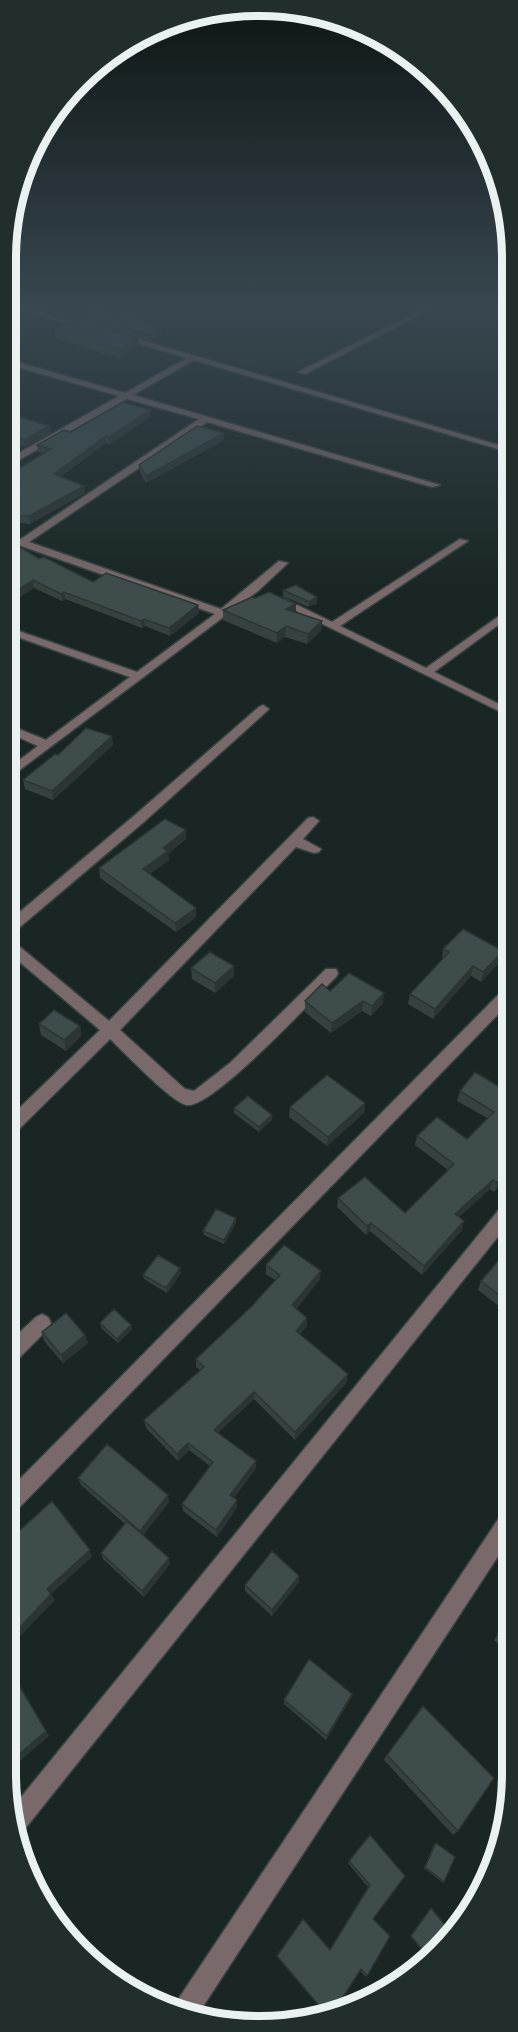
<svg xmlns="http://www.w3.org/2000/svg" width="518" height="2032" font-family="'Libre Baskerville',serif">
	<rect width="100%" height="100%" fill="#192624"/>
	<g fill="none" stroke-linecap="round" stroke-linejoin="round">
		<defs>
			<path id="minor" d="M13 307H24L90 327 83 329Z
				M427 307H436L305 374 298 372Z
				M121 334 505 447 498 449 194 360 133 395 440 485 432 487 207 422 29 542 221 609 279 561 288 563 258 591 9 778V768L38 746 9 733V725L46 740 130 677 9 634 10 628 137 672 215 614 10 542V536L21 539 199 419 127 399 10 465V458L119 396 10 365V360L125 393 187 358 118 338Z
				M460 539 468 541 340 626 426 668 509 609V617L434 672 509 709V716L274 600 283 598 332 622Z
				M263 705 269 709 267 711 145 821 14 932 9 933V921L135 815 259 707Z
				M313 817 319 821 303 839 321 849 319 852 314 853 296 847 120 1030 185 1089 194 1091 230 1063 326 969H336L338 973 336 977C313 999 213 1108 187 1105 172 1103 124 1052 110 1039L14 1134 8 1136V1119L100 1030 9 953V941L14 942 109 1021 308 818Z
				M509 988V1003L14 1513 7 1516V1492L504 989Z
				M508 1204V1224L24 1830 18 1833 13 1807 502 1206Z
				M42 1314 48 1317 51 1323 48 1329 14 1363 7 1366V1344L36 1317Z
				M508 1512V1541L198 2014 173 2007 501 1515Z"/>
		</defs>
		<use href="#minor" stroke="#364341" stroke-width="3"/>
		<use href="#minor" fill="#7a696b" fill-rule="evenodd"/>
	</g>
	<path fill="#354240" d="M84 316 142 322 161 333 149 341 113 330 139 346 119 358 55 338 54 329 85 322Z
		M10 414 50 426 51 433 25 447 10 442Z
		M150 417 110 444 106 443 61 476 84 486 85 493 30 524 10 522V474L44 453 38 452 37 445 71 432Z
		M224 440 146 483 140 472 139 465Z
		M10 543 39 559 93 582 198 605 199 613 170 636 145 626 142 628 65 599 62 601 34 588 12 602 10 601Z
		M283 590 317 603 308 607 283 596Z
		M223 610 296 612 322 621 321 631 307 644 285 637 277 643 223 620Z
		M509 630V644L501 641 502 635Z
		M113 745 53 800 25 789 23 780Z
		M186 830V839L168 854 169 860 150 874 196 917 176 932 100 878 99 868Z
		M443 949 503 951 501 961 481 982 471 976 433 1019 408 1004 410 994 442 960Z
		M234 966V976L215 993 192 979 191 968Z
		M330 991 383 1003 371 1016 362 1011 331 1033 305 1012V1001Z
		M39 1024 80 1026 81 1036 66 1051 41 1035Z
		M460 1091 508 1092V1165L506 1167V1177L494 1192 490 1189 459 1217 462 1230 422 1275 370 1231 366 1235 337 1207 338 1198 405 1213 448 1170 415 1145 417 1136 467 1139 487 1118 457 1101Z
		M365 1103 364 1113 327 1146 289 1117 290 1107Z
		M234 1108 272 1120 259 1132 234 1113Z
		M236 1223 224 1244 204 1235 203 1231Z
		M508 1259V1313L478 1290 481 1281Z
		M266 1265 320 1279 296 1309 307 1318V1326L300 1334 347 1382 295 1440 254 1399 218 1433 256 1461V1468L234 1498 237 1507 217 1537 183 1511 182 1504 210 1466 189 1450 178 1461 146 1428 144 1420 200 1370 196 1367V1359L251 1307 275 1280 266 1274Z
		M181 1273 167 1293 144 1279 143 1275Z
		M100 1323 132 1329 118 1343 101 1328Z
		M42 1332 85 1335 88 1343 63 1363 44 1341Z
		M78 1478 169 1502 143 1535 170 1564 144 1597 103 1559 101 1553 125 1524 81 1485Z
		M299 1576V1582L272 1616 245 1591V1585Z
		M508 1620 507 1653 494 1640Z
		M352 1694 351 1698 326 1740 284 1704V1700Z
		M387 1755 458 1831 453 1835 384 1760Z
		M370 1835 373 1919 367 1976H365L360 1971 332 2014 327 2016 277 1957 303 1919 330 1949 368 1887 348 1863Z
		M436 1843 444 1882 443 1883 424 1868 434 1844Z
		M431 1908 450 1931 427 1957 410 1936 430 1909Z"/>
	<path fill="#2b3634" d="M161 327V333L149 341V335Z
		M138 338 139 346 119 358V349Z
		M150 410V417L110 444 109 437Z
		M50 426 51 433 25 447 24 440Z
		M224 433V440L146 483V476Z
		M106 436V443L55 481 54 474Z
		M84 486 85 493 30 524 29 516Z
		M33 580 34 588 12 602 11 594Z
		M64 592 65 599 62 601 61 594Z
		M317 597V603L308 607 309 602Z
		M296 604V614L286 609Z
		M198 605 199 613 170 636 169 628Z
		M144 619 145 626 142 628 141 621Z
		M322 621 321 631 307 644 308 634Z
		M286 626 285 637 277 643V633Z
		M112 736 113 745 53 800 52 791Z
		M186 830V839L168 854 169 860 144 878 143 869 163 848Z
		M196 908V917L176 932 175 923Z
		M503 951 501 961 481 982 483 972Z
		M234 966V976L215 993V983Z
		M473 966 471 976 433 1019 435 1009Z
		M384 993 383 1003 371 1016 372 1006Z
		M363 1001 362 1011 331 1033 332 1023Z
		M80 1026 81 1036 66 1051 64 1040Z
		M14 1074 16 1082 8 1089V1079Z
		M365 1103 364 1113 327 1146 328 1137Z
		M272 1115V1120L259 1132V1127Z
		M508 1158V1165L500 1173 503 1164Z
		M508 1169 506 1177 494 1192 497 1183Z
		M493 1180 490 1189 453 1223 455 1214Z
		M236 1218V1223L224 1244V1240Z
		M464 1221 462 1230 422 1275 424 1266Z
		M371 1223 370 1231 366 1235 367 1226Z
		M15 1225 18 1234 8 1245V1233Z
		M180 1268 181 1273 167 1293 166 1288Z
		M321 1271 320 1279 291 1314 292 1305Z
		M307 1318V1326L295 1339 296 1331Z
		M131 1325 132 1329 118 1343 117 1339Z
		M85 1335 88 1343 63 1363 61 1355Z
		M348 1374 347 1382 295 1440V1432Z
		M254 1392V1399L214 1437V1430Z
		M188 1443 189 1450 178 1461 177 1454Z
		M256 1461V1468L231 1502 230 1495Z
		M168 1495 169 1502 141 1538 140 1531Z
		M237 1500V1507L217 1537 216 1530Z
		M90 1550 92 1557 50 1595 47 1589Z
		M169 1558 170 1564 144 1597 142 1591Z
		M299 1576V1582L272 1616V1610Z
		M51 1594 55 1600 6 1651V1642Z
		M16 1680 49 1736 11 1769 7 1765Z
		M352 1694 351 1698 326 1740 327 1736Z"/>
	<path fill="#3e4d4b" stroke="#2b3634" stroke-width="1.5" d="M95 310 141 319 138 321 161 327 149 335 84 316Z
		M74 319 138 338 119 349 54 329Z
		M123 402 150 410 109 437 106 436 54 474 84 486 29 516 10 515V474L51 449 37 445 64 430 71 432Z
		M10 414 50 426 24 440 10 436Z
		M197 426 224 433 146 476 139 465Z
		M12 542 39 559 44 557 93 582 106 573 198 605 169 628 144 619 141 621 64 592 61 594 33 580 11 594H10V543Z
		M296 585 317 597 309 602 283 590Z
		M269 592 296 604 286 609 322 621 308 634 286 626 277 633 223 610 252 597 255 598Z
		M509 630V638L502 635Z
		M86 728 112 736 52 791 23 780 55 754 58 755Z
		M165 819 186 830 163 848 168 851 143 869 196 908 175 923 99 868Z
		M463 929 503 951 483 972 473 966 435 1009 410 994 449 952 443 949Z
		M210 952 234 966 215 983 191 968Z
		M349 973 384 993 372 1006 363 1001 332 1023 305 1001 322 984 330 991Z
		M54 1010 80 1026 64 1040 39 1024Z
		M8 1070 14 1074 8 1079Z
		M475 1072 508 1092V1158L503 1164 508 1168V1169L497 1183 493 1180 455 1214 464 1221 424 1266 371 1223 367 1226 338 1198 365 1177 405 1213 454 1164 417 1136 437 1117 467 1139 494 1112 460 1091Z
		M327 1075 365 1103 328 1137 290 1107Z
		M248 1096 272 1115 259 1127 234 1108Z
		M216 1209 236 1218 224 1240 203 1231Z
		M8 1220 15 1225 8 1233Z
		M284 1245 321 1271 292 1305 307 1318 296 1331 348 1374 295 1432 254 1392 214 1430 256 1461 230 1495 237 1500 216 1530 182 1504 213 1462 188 1443 177 1454 144 1420 204 1367 196 1359 251 1307 280 1275 266 1265Z
		M158 1255 180 1268 166 1288 143 1275Z
		M503 1255 508 1259V1302L481 1281Z
		M114 1309 131 1325 117 1339 100 1323Z
		M66 1313 85 1335 61 1355 42 1332Z
		M107 1444 168 1495 140 1531 78 1478Z
		M52 1501 90 1550 47 1589 51 1594 6 1642 7 1542Z
		M127 1521 169 1558 142 1591 101 1553Z
		M272 1551 299 1576 272 1610 245 1585Z
		M508 1620 507 1644 497 1634Z
		M309 1659 352 1694 327 1736 284 1700Z
		M16 1680 46 1731 7 1765 6 1688Z
		M423 1706 494 1778 458 1831 387 1755Z
		M370 1835 405 1876 373 1919 390 1936 367 1976 361 1969 332 2014 328 2016 277 1956 303 1919 330 1950 370 1885 349 1861Z
		M436 1843 455 1857 444 1882 425 1867Z
		M431 1908 450 1931 428 1956 411 1936Z"/>
	<linearGradient id="sky" x2="0" y2="1"><stop stop-color="#0e1514"/><stop offset="0.52" stop-color="#384750"/><stop offset="1" stop-color="#384750" stop-opacity="0"/></linearGradient>
	<rect width="518" height="591" fill="url(#sky)"/>
	<path d="M0 0H518V2032H0ZM258 16H260A242 242 0 0 1 502 258V1774A242 242 0 0 1 260 2016H258A242 242 0 0 1 16 1774V258A242 242 0 0 1 258 16Z" fill="#212e2c" fill-rule="evenodd"/>
	<path fill="none" stroke="#eaf2f1" stroke-width="8" d="M258 16H260A242 242 0 0 1 502 258V1774A242 242 0 0 1 260 2016H258A242 242 0 0 1 16 1774V258A242 242 0 0 1 258 16Z"/>
</svg>
